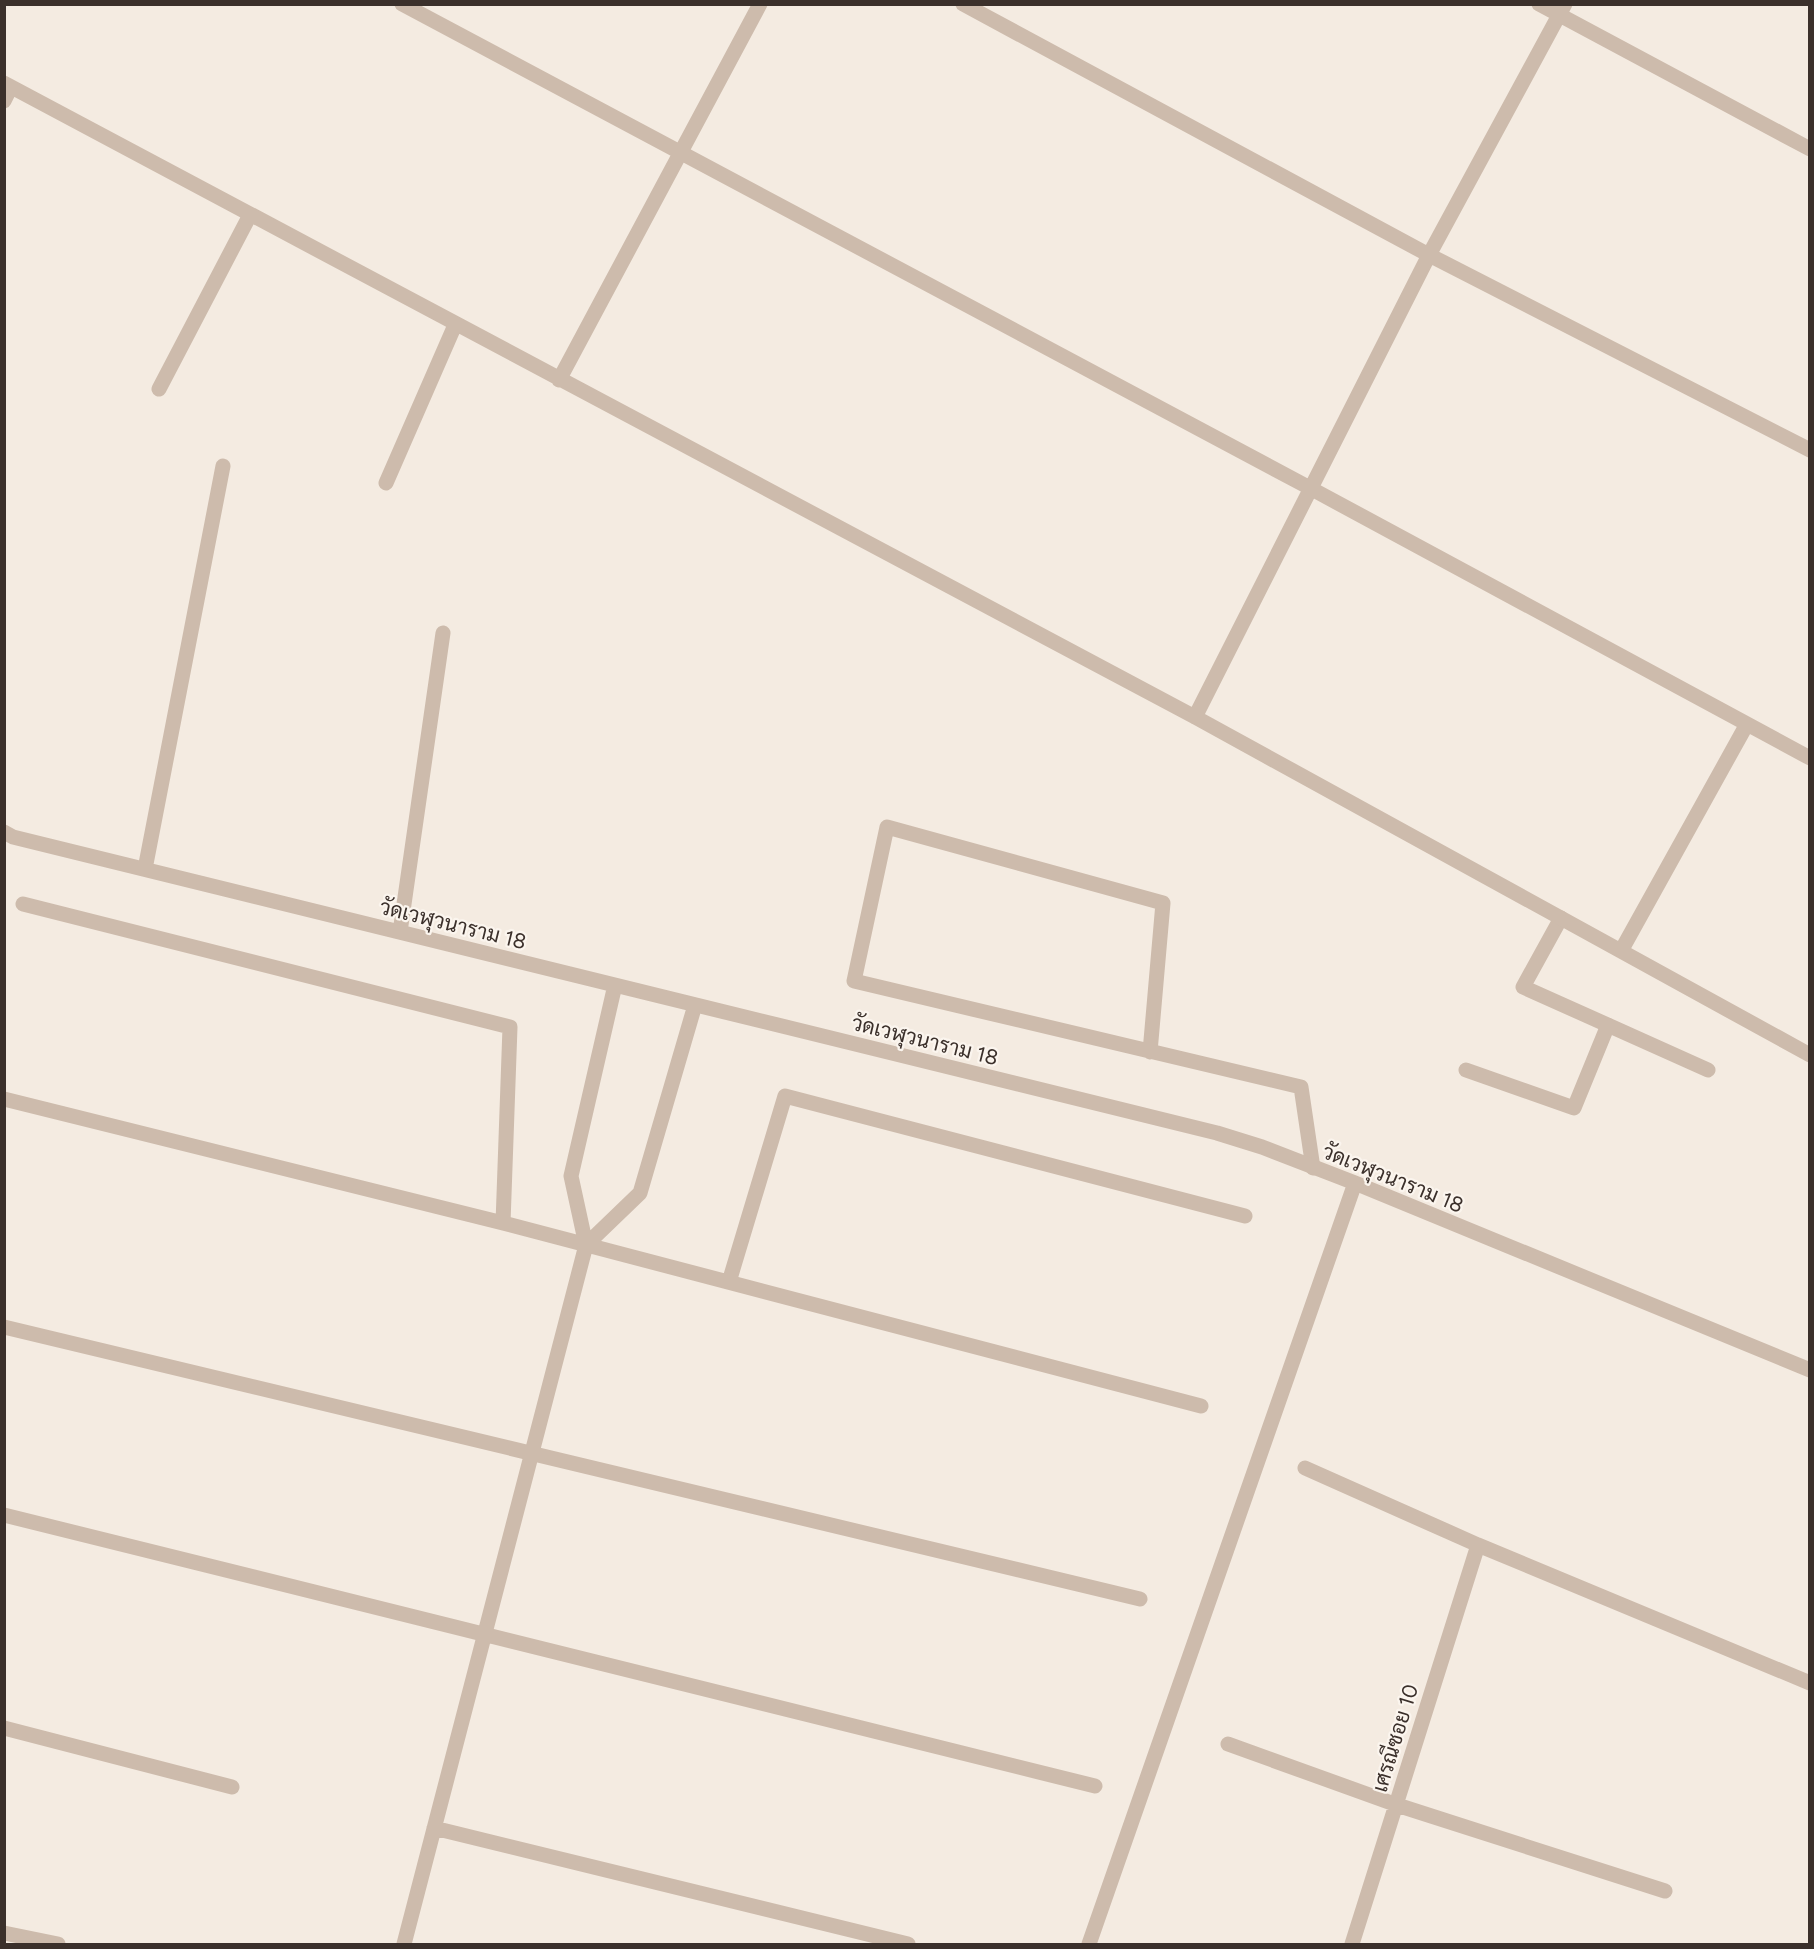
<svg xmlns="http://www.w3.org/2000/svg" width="1814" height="1949" font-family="Figtree,Sarabun,sans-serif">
	<rect width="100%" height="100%" fill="#f4ebe1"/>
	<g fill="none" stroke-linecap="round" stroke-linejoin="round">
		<path stroke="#cdbbac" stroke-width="15" d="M1561 918 1523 987 1708 1070
			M1150 1052 1163 903 887 827 854 981 1301 1087 1313 1168
			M1466 1070 1574 1108 1608 1025"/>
		<path stroke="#cdbbac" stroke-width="15" d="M402 4 1310 488 1810 758
			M963 4 1429 255 1810 450
			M1539 4 1810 149
			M4 83 1195 717 1810 1055
			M4 101 11 87
			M559 380 760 4
			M159 389 250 215
			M386 483 455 325
			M1195 717 1429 255 1565 4
			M4 832 13 837 1217 1133 1262 1147 1355 1183 1810 1370
			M145 869 223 466
			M23 904 510 1027 503 1223
			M400 932 443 633
			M1621 951 1747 724
			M615 985 571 1176 586 1245 640 1193 695 1005
			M4 1099 503 1223 1201 1406
			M729 1282 785 1096 1245 1216
			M4 1327 1140 1599
			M1305 1468 1478 1545 1810 1683
			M4 1515 1095 1786
			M4 1728 232 1787
			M1228 1744 1397 1805 1665 1891
			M434 1828 908 1944
			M4 1933 58 1944
			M404 1944 586 1245
			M1089 1944 1355 1183
			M1352 1944 1478 1545"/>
	</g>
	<g text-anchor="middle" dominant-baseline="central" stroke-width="4.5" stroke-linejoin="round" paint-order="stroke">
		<g font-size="21" fill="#3b302b" stroke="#fbf5ee">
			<text transform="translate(453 924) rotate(14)">วัดเวฬุวนาราม 18</text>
			<text transform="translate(925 1040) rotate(14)">วัดเวฬุวนาราม 18</text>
			<text transform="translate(1393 1178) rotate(22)">วัดเวฬุวนาราม 18</text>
			<text transform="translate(1395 1738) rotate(-73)">เศรณีซอย 10</text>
		</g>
	</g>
	<rect width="1814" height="1949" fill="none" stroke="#3b302b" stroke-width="12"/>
</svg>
